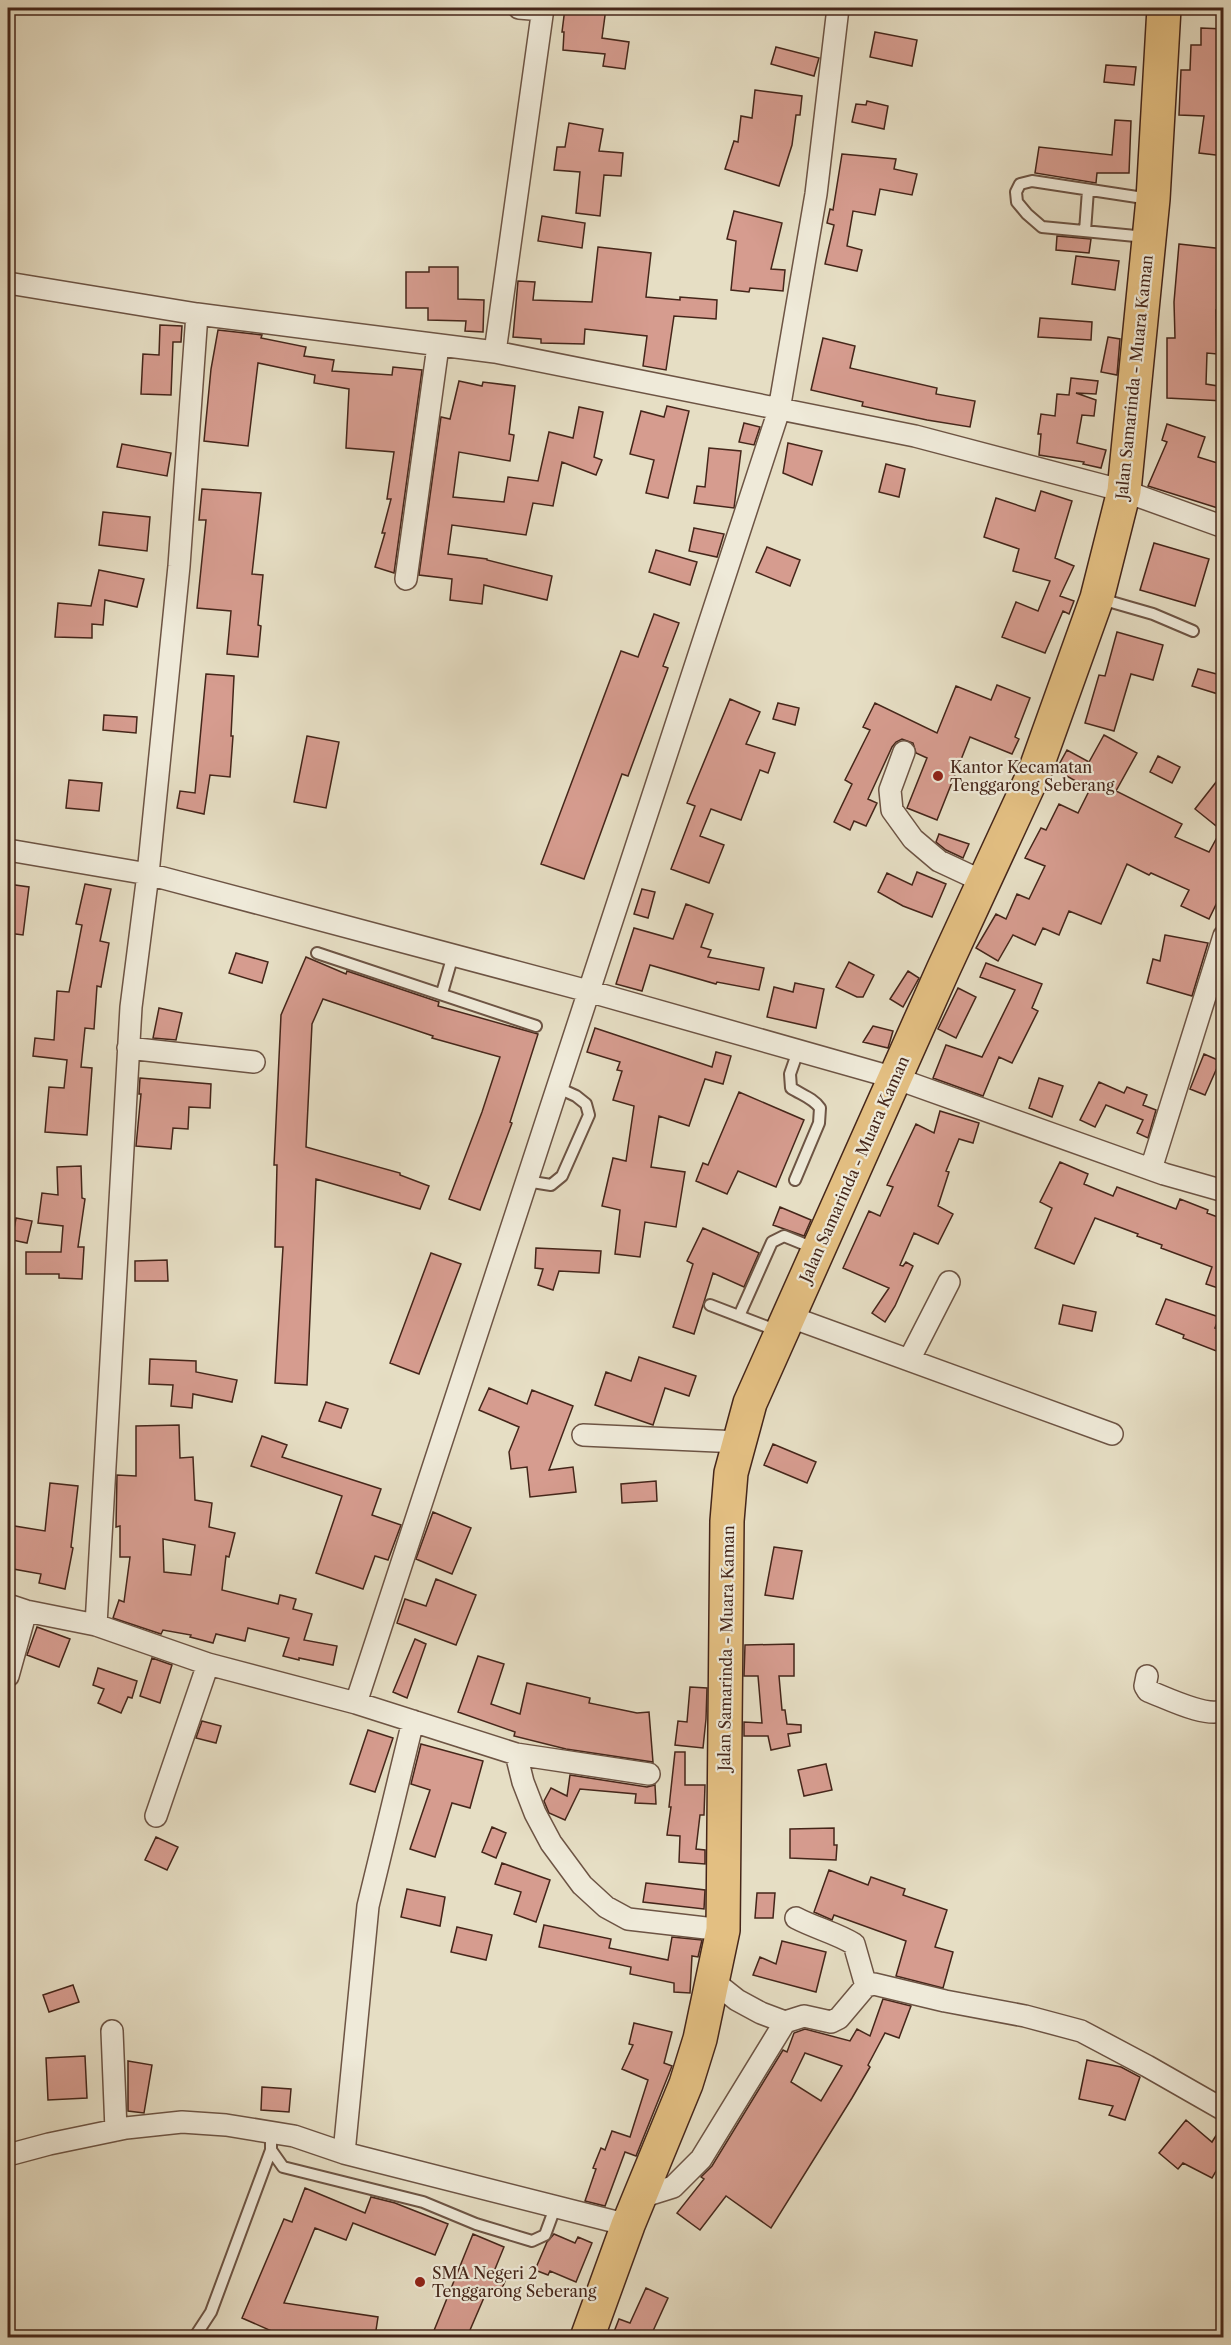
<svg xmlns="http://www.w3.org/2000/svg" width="1231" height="2345" font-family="'Libre Caslon Text',serif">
	<rect width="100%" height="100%" fill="#e6dec4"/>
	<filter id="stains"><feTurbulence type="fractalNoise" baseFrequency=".00333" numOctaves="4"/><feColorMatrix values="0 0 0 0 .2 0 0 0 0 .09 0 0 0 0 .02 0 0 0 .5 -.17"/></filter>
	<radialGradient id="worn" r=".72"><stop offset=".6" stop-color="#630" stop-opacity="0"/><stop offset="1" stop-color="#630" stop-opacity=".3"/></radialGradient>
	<path fill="#d69c8f" stroke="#45261a" stroke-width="1.5" fill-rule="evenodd" d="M565 8H606L602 38 629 42 625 69 603 66 605 54 563 50 564 32H562Z
		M1201 28 1224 29V156L1199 153 1204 116 1179 115 1181 70H1190L1191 45H1201Z
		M875 32 917 40 912 66 870 57Z
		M776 47 819 58 814 76 771 64Z
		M1106 65 1136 67 1134 85 1104 82Z
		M755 90 802 96 800 115H796L792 145 779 186 725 169 734 141 738 142 741 116 752 118Z
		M867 101 888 106 884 129 852 122 856 104 866 105Z
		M1115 120 1131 121 1129 173H1097L1096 183 1035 173 1039 147 1112 155Z
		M569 123 603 129 599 151 623 153 621 176 604 175 600 216 576 213 580 172 554 170 557 147H565Z
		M842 154 896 159 894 169 917 174 912 195 880 189 875 215 853 211 847 246 862 250 857 271 825 264 834 225 827 223 830 209 833 210Z
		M734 211 782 223 771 269 785 270 783 291 750 288 749 292 731 290 736 241 727 239Z
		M542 216 585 223 582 248 538 241Z
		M1057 236 1091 239 1089 253 1056 250Z
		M1179 244 1224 249 1221 291H1224V310H1216L1217 354 1207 353 1206 384 1224 387V401L1167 398V338H1175L1174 302Z
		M598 247 651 253 646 297 680 300V297L717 300 716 319 674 316 666 370 643 366 647 336 585 329 584 344 541 343V339L513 337 518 281 535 282 533 300 592 302Z
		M1076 256 1119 261 1115 290 1072 284Z
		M429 267H458V299L484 300 483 332 465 331 466 321 428 320V308H406V272H429Z
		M1040 318 1092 322 1091 340 1038 337Z
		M160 325 182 326 181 342H173L171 395 141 394 143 354 159 355Z
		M218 330 262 335 261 338 306 347 304 356 334 360 332 371 392 375 393 367 422 370 394 573 375 567 385 533H382L391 499H387L394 452 346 448 349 389 314 383 315 375 258 363 248 446 204 441 211 369Z
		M1108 337 1120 339 1117 375 1101 372Z
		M823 338 855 346 850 368 937 388 936 394 975 401 970 427 927 420 862 406 863 402 811 390Z
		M1071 378 1098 381 1096 394 1076 393 1096 400 1094 416 1082 415 1077 443 1106 450 1101 468 1083 464 1084 462 1039 455 1041 434H1038L1041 414 1055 416 1057 394 1069 395Z
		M459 381 482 386 483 382 515 386 509 434 514 435 510 461 459 452 453 497 504 502 508 477 538 481 549 432 573 438 579 407 603 412 594 457 602 460 596 475 562 462 553 506 533 503 526 535 452 525 448 554 487 559V560L552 576 547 600 484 585 482 604 450 600 452 579 419 575 441 417 450 419Z
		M667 406 689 411 668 498 646 493 654 460 630 454 641 411 664 417Z
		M744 423 760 427 754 445 739 442Z
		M1167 424 1205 437 1198 457 1224 465V510L1148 486 1167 442 1162 440Z
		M788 443 822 451 812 485 783 473Z
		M122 444 171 453 167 476 117 467Z
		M709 448 741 451 734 508 694 503 697 486 705 487Z
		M886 464 905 469 899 497 879 492Z
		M202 489 261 493 252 574 263 575 258 625 261 626 258 657 227 654 231 611 197 608 206 520H199Z
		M1041 491 1072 501 1055 558 1074 566 1060 596 1074 601 1069 614 1063 611 1045 653 1002 637 1016 602 1038 611 1050 581 1013 571 1019 549 984 537 996 498 1035 511Z
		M103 512 150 517 147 551 99 545Z
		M694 528 724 534 717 557 689 551Z
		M1154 543 1209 559 1195 606 1140 590Z
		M767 547 800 560 790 586 756 572Z
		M656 550 697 562 690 585 649 572Z
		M99 570 144 579 137 607 105 600 103 625 92 624V638L55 637 58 603 91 606Z
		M654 614 679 623 663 666 668 668 628 776 622 774 584 879 541 864 621 651 638 657Z
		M1117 632 1163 645 1153 680 1131 674 1114 731 1085 723 1099 675 1105 676Z
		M1198 669 1224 676 1218 694 1192 686Z
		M206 674 234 676 231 736H233L230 777 210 775 204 814 177 808 180 791 195 793Z
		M997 685 1030 698 1015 737 1019 739 1012 754 970 737 937 820 907 808 927 758 916 753 913 743 902 739 896 742 892 747 868 799 877 803 866 826 854 821 850 830 834 822 852 784 845 780 870 730 863 727 875 703 937 733 956 686 991 700Z
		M730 699 760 712 746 744 775 753 768 773 760 770 741 820 711 809 700 836 724 845 709 883 671 869 695 806 687 803Z
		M778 703 799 708 795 725 773 719Z
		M104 715 137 717 136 733 103 730Z
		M1104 735 1137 753 1116 791 1182 824 1175 837 1209 852 1221 830 1195 809 1224 772V888L1209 919 1181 906 1189 890 1151 873 1149 875 1127 864 1101 924 1069 911 1059 935 1043 928 1035 945 1013 935 998 961 976 948 996 914 1006 919 1017 894 1029 899 1045 866 1025 858 1041 828 1046 830 1059 804 1078 813 1090 789 1056 770 1067 750 1089 762Z
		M307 736 339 742 326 808 294 802Z
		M1158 756 1180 767 1172 783 1150 772Z
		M69 780 102 783 99 811 66 808Z
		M939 834 969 844 963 858 946 850 936 842Z
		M917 872 946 884 932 917 903 906 878 892 887 873 912 885Z
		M8 884 29 887 23 935 8 933Z
		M85 884 111 889 100 941 109 943 101 987 97 986 94 1029 85 1028 81 1067 92 1068 87 1135 45 1132 49 1087 64 1088 67 1060 33 1056 35 1038 54 1040 57 991 69 992 82 925 76 924Z
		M642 889 655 892 648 918 634 914Z
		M686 904 713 914 701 947 711 950 708 957 764 968 759 990 717 982 716 984 650 965 642 991 616 984 634 928 673 939Z
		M1165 935 1208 943 1192 996 1147 983 1153 959 1160 961Z
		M236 953 268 962 262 983 229 973Z
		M306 957 346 974 347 971 439 1002 438 1006 538 1034 510 1122 512 1123 480 1210 449 1199 482 1112 500 1057 432 1038 433 1036 323 999 312 1024 306 1147 400 1173V1175L429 1186 420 1209 316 1179 307 1385 275 1383 283 1247H275L277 1165H274L281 1015Z
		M849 962 874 975 863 997H857L836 987Z
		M986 963 1042 984 1032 1008 1038 1011 1012 1063 999 1057 983 1096 933 1078 946 1045 982 1057 1015 990 980 977Z
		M908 971 919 978 903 1007 890 999Z
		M1224 980V1004L1217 1002Z
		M795 983 824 989 816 1028 767 1017 774 987 793 992Z
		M958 988 976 997 956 1038 938 1029Z
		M159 1008 182 1013 176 1040 153 1038Z
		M873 1026 893 1031 888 1048 863 1042Z
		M595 1028 712 1067 716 1052 731 1056 723 1084 705 1079 689 1126 659 1116 651 1167 685 1172 676 1227 645 1222 640 1257 615 1254 620 1210 602 1206 613 1158 626 1161 634 1106 613 1100 622 1071 617 1070 620 1062 587 1052Z
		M1204 1054 1220 1061 1205 1095 1190 1089Z
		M140 1078 211 1084 210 1108 189 1107 188 1129 173 1128 171 1149 136 1146 141 1094H139Z
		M1039 1078 1063 1086 1052 1117 1029 1108Z
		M1099 1082 1124 1093 1127 1087 1147 1095 1143 1105 1156 1110 1148 1138 1137 1133 1143 1120 1106 1105 1095 1127 1080 1120Z
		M739 1092 804 1120 776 1187 738 1171 727 1194 696 1181 703 1163 708 1165Z
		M940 1111 979 1123 973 1143 959 1139 946 1171 949 1172 938 1206 953 1214 938 1244 914 1233 900 1265 903 1266 906 1262 913 1266 895 1306 885 1322 872 1313 889 1288 843 1268 869 1211 880 1216 893 1187 887 1185 916 1124 934 1133Z
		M1060 1162 1088 1174 1084 1184 1113 1196 1117 1187 1176 1209 1180 1199 1208 1210 1207 1213 1223 1219 1224 1290 1206 1284 1212 1267 1161 1248 1162 1245 1137 1236 1138 1234 1095 1218 1074 1264 1035 1248 1052 1208 1040 1202Z
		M81 1166 82 1198 85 1199 78 1247H84L82 1279 59 1278V1274H26V1252H61L63 1226 38 1223 42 1193 58 1195 57 1167Z
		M780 1207 811 1220 804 1236 773 1225Z
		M16 1218 32 1221 27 1243 12 1240Z
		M703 1228 759 1253 744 1287 713 1273 694 1334 673 1327 693 1264 687 1261Z
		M536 1248 601 1251 599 1273 559 1271 553 1290 538 1285 543 1269 535 1268Z
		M431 1253 461 1264 419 1374 390 1363Z
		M167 1260 168 1281H135V1261Z
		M1166 1299 1219 1317 1215 1328 1224 1332V1354L1183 1338 1184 1335 1156 1324Z
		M1063 1305 1096 1312 1092 1331 1059 1324Z
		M639 1357 696 1376 689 1396 665 1388 653 1425 595 1405 606 1372 631 1381Z
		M150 1359 196 1361V1372L237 1380 232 1402 193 1394 192 1408 171 1406 173 1385 149 1384Z
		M489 1388 527 1404 532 1390 573 1406 549 1470 573 1467 576 1492 530 1497 527 1467 511 1469 509 1452 519 1427 479 1410Z
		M326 1402 348 1409 341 1428 319 1421Z
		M179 1425 180 1458 193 1457 195 1500 212 1503 209 1527 235 1533 229 1557 226 1556 222 1590 278 1604 280 1595 296 1599 293 1609 312 1614 304 1640 337 1646 333 1665 299 1658V1660L283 1656 289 1638 248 1628 245 1641 216 1634 213 1643 190 1637 191 1635 163 1630 161 1634 113 1618 119 1600 124 1602 130 1557H120V1526L116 1527 117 1475 136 1476V1426ZM163 1539 195 1545 191 1575 164 1572Z
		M262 1436 287 1445 282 1457 381 1489 372 1515 401 1525 388 1560 375 1556 363 1589 316 1573 342 1496 251 1466Z
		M773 1444 816 1462 807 1483 764 1465Z
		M656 1481 657 1501 622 1503 621 1484Z
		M50 1483 78 1486 71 1547 73 1548 65 1589 39 1583 41 1574 8 1568V1525L45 1531Z
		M433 1512 471 1528 452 1574 416 1559Z
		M774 1547 802 1551 793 1599 765 1595Z
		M436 1579 476 1595 456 1645 397 1623 405 1599 426 1606Z
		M37 1627 70 1639 59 1667 27 1655Z
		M415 1639 426 1644 407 1698 393 1692Z
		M794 1644V1676H779L782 1710H785L787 1724 801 1725V1732L788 1734 790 1746 771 1750 768 1736H744V1722L762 1723 758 1676H744L745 1645Z
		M478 1656 504 1664 491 1704 520 1714 527 1683 590 1698 589 1703 637 1713 649 1712 653 1762 566 1749 514 1736 515 1732 458 1712Z
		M152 1658 172 1665 160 1703 140 1696Z
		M98 1668 137 1681 132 1698 128 1697 121 1713 98 1703 104 1689 93 1685Z
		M690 1687 707 1688 706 1719 703 1748 675 1745 678 1721 687 1722Z
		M202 1721 221 1726 216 1743 196 1738Z
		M368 1730 393 1738 375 1792 350 1784Z
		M421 1744 483 1761 470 1808 452 1803 435 1857 410 1849 430 1790 411 1784Z
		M675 1752H685V1785H705L704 1815H700L696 1849 705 1850V1864L679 1862 680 1836 667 1835 671 1807H669Z
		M826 1764 832 1790 804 1796 798 1770Z
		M570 1775 647 1787 655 1785 656 1804 635 1803 636 1794 580 1789 565 1820 549 1813 544 1801 551 1788 567 1796Z
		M492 1827 506 1833 496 1858 482 1852Z
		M834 1828V1845H837L836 1860 790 1858V1829Z
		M156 1837 178 1847 167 1870 145 1860Z
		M502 1863 550 1880 536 1922 514 1914 521 1892 495 1884Z
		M829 1870 868 1885 871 1877 905 1889 903 1895 947 1910 935 1947 953 1952 943 1988 896 1976 906 1941 834 1915 832 1920 814 1912Z
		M646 1883 705 1890 704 1909 643 1902Z
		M407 1889 445 1897 440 1926 401 1917Z
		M757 1893H775L773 1918H755Z
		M544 1925 611 1939 609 1948 668 1960 672 1937 702 1940 698 1957 692 1956 690 1993 674 1992V1983L630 1974 631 1967 539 1947Z
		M457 1927 492 1935 486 1960 451 1952Z
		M782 1941 826 1952 816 1992 753 1975 760 1957 776 1964Z
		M73 1985 79 2002 49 2012 43 1995Z
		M883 1999 911 2006 899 2038 885 2033 868 2065 870 2067 852 2098 771 2228 726 2196 700 2230 677 2213 704 2179 701 2177 712 2166 783 2050 787 2052 794 2033 805 2029 850 2041 857 2029 870 2036ZM805 2053 842 2066 821 2101 791 2082Z
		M634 2023 672 2032 664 2063 672 2066 636 2156 625 2152 605 2206 585 2201 596 2169 593 2168 601 2148 605 2150 612 2131 630 2137 648 2080 622 2069 633 2045 629 2044Z
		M85 2056 87 2098 48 2100 46 2058Z
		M1087 2060 1121 2067 1140 2077 1125 2120 1109 2115 1113 2106 1079 2099Z
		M128 2061 152 2065 144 2113 128 2111Z
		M262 2087 291 2089 289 2112 261 2110Z
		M1186 2120 1212 2142 1224 2123V2157L1212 2178 1183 2163 1178 2169 1159 2153Z
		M305 2188 365 2213 371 2197 395 2203 448 2224 435 2255 353 2223 346 2240 315 2228 284 2303 378 2317 375 2337H310L292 2335 291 2337H285L242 2318 284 2219 292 2222Z
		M473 2234 504 2247 495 2269 508 2274 498 2298 486 2293 467 2337H445L433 2333Z
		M554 2234 575 2243 578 2237 592 2243 576 2282 550 2271 548 2275 535 2270 547 2242Z
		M646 2288 668 2298 653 2331 666 2335 665 2337H612L619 2319 630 2323Z"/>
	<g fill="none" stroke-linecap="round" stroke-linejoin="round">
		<defs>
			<path id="service" d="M1085 231 1088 190
				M1146 237 1042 227 1027 214 1017 202 1016 192 1020 184 1032 181 1150 199
				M1101 599 1153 614 1193 631
				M317 953 536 1026
				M442 993 453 955
				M795 1180 819 1123 820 1108C813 1098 802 1095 791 1088L790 1074 798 1051
				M526 1181 551 1185 562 1176 589 1115 586 1104 576 1096 556 1087
				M710 1305 778 1331
				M739 1316 772 1242 784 1236 816 1249
				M271 2132V2150L283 2167 423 2202 476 2224 532 2241 545 2235 556 2205
				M194 2338 211 2312 271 2150"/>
			<path id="minor" d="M519 8 543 10
				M8 283 197 314 495 352 915 436 1124 491 1224 527
				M495 352 543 8
				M406 579 438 346
				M904 752 890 790 892 810 913 839 939 861 984 882
				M8 850 148 874 588 991 895 1078 1164 1174 1224 1191
				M128 1048 254 1062
				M1151 1169 1224 936
				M788 1316 1112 1434
				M909 1360 949 1282
				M583 1435 739 1442
				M8 1605 26 1611 96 1625 208 1664 356 1703 516 1754 649 1774
				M96 1625 131 1007 148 874 179 566 197 314
				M8 1676 26 1611
				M1147 1676 1145 1686 1148 1691C1165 1697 1207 1719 1224 1710
				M356 1703 779 410 816 194 838 8
				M516 1754 523 1782 535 1813 551 1843 582 1885 606 1907 628 1919 723 1930
				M156 1816 208 1664
				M796 1918C815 1928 836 1933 854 1944L866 1986 874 1984 945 2001 1025 2016 1081 2031 1147 2066 1224 2110
				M713 1981 737 2000 761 2013 785 2022 804 2016 831 2022 839 2018 866 1986
				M112 2031 116 2130
				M344 2153 368 1906 413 1721
				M8 2155 49 2144 126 2128 182 2122 226 2125 294 2136 344 2153 628 2225
				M638 2198 673 2187 701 2159 785 2022"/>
			<path id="primary" d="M587 2338 628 2225 686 2084 700 2039 723 1930 727 1521 731 1473 750 1403 943 970 1035 771 1097 598 1124 491 1153 199 1164 8"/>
		</defs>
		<use href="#service" stroke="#6d5444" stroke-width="14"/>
		<use href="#minor" stroke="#6d5444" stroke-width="24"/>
		<use href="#primary" stroke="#45261a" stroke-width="36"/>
		<use href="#service" stroke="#efead9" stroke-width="10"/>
		<use href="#minor" stroke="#efead9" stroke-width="21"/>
		<use href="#primary" stroke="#e3bf82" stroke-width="33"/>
	</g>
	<g fill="#8f2418" stroke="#efead9" stroke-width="2">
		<circle cx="938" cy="776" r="6"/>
		<circle cx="420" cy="2282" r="6"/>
	</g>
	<g text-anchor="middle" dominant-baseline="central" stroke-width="4.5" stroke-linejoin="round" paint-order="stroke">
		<g font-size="16" fill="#45261a" stroke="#efead9">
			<text transform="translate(1134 377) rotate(-84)">Jalan Samarinda - Muara Kaman</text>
			<text transform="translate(854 1169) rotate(-66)">Jalan Samarinda - Muara Kaman</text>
			<text transform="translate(726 1648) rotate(-89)">Jalan Samarinda - Muara Kaman</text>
		</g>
		<g font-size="16" fill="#45261a" stroke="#efead9" text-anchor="start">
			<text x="950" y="767">Kantor Kecamatan<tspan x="950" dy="18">Tenggarong Seberang</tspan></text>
			<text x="432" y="2273">SMA Negeri 2<tspan x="432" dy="18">Tenggarong Seberang</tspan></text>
		</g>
	</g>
	<rect width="1231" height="2345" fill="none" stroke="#e6dec4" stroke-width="30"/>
	<rect x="9" y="9" width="1213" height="2327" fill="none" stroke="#45261a" stroke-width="3"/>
	<rect x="15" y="15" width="1201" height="2315" fill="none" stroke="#45261a" stroke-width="1.5"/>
	<rect width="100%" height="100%" filter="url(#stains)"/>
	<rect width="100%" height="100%" fill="url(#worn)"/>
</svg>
